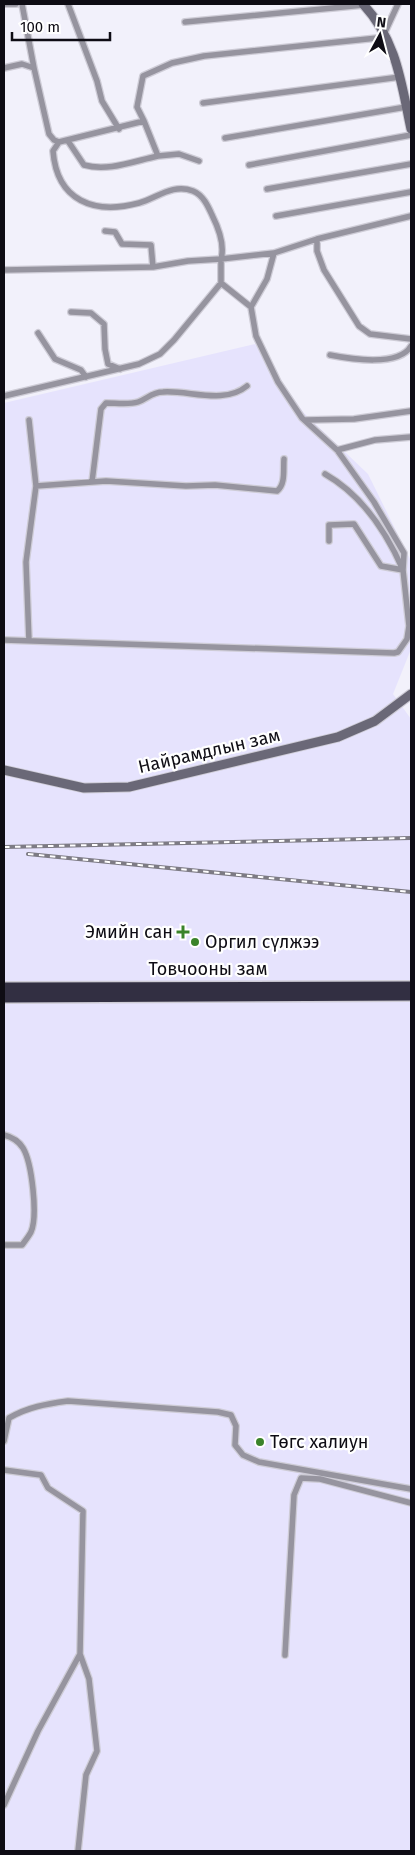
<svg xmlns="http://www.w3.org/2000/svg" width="415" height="1855" font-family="'Fira Sans',sans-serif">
	<rect width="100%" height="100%" fill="#f2f1fb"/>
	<path fill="#e6e3fd" d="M255 344 304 413 368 474 411 561V649L393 694 411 719V1851H4V403Z"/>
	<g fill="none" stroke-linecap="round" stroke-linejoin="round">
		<defs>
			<path id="street" d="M4 4H16
				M22 4 34 68
				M68 4 97 81 102 101 119 129
				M185 22 364 5
				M385 32 398 4
				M4 68 22 64 34 68 49 134 54 140 59 142 144 121 137 107 143 76 172 63 204 56 387 37
				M203 103 400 77
				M144 121 158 156 179 154 199 161
				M225 138 406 107
				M68 141 84 165C108 172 134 161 158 156
				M59 142 53 151C57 201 94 215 139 203 157 198 173 183 193 191 203 195 208 206 212 215 218 227 225 245 221 259L274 253
				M249 165 411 135
				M267 189 411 164
				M276 216 411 192
				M411 216 317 239V251L324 270 359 326 370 334 411 339
				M105 231 115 232 122 244 151 245 153 267
				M4 270 153 267 188 261 221 259V283L251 307 256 336 278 382 302 418 337 450 374 502 404 553 403 570 409 626 407 639 398 652 394 653 4 640
				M251 307 267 279 274 253 317 239
				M71 312 91 313 104 324 105 349 108 364 120 369
				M38 333 55 359 81 370 86 377
				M330 355C350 359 399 367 411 346
				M4 396 139 364 160 354 174 340 221 283
				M29 420 36 486 106 481 186 486 215 485 277 491C286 484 283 469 284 459
				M306 420 354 419 411 411
				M337 450 375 440 411 437
				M325 474C362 495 386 531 403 570L381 566 354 524 329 525V541
				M92 482 101 409 106 403C116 403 129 405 138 402 147 399 152 392 163 392 189 390 224 405 247 386
				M29 641 26 562 36 486
				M4 1135C12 1137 18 1140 23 1148 32 1163 38 1216 31 1232 29 1236 25 1241 22 1245H4
				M4 1441 9 1418C28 1407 46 1404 68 1401L218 1412 231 1415 236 1426 235 1445 243 1455 259 1462 411 1489
				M4 1470 41 1475 48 1488 83 1511 80 1654 38 1731 4 1805
				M285 1655 294 1495 301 1478 320 1479 411 1503
				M78 1851 86 1775 97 1751 89 1679 80 1654"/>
			<path id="secondary" d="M363 4C397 41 401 82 411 129
				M4 770 84 788 129 787 338 737 375 721 411 694"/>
			<path id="highway" d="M4 988 411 987
				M4 997 411 995"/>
		</defs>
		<use href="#street" stroke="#ceccd6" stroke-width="8"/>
		<use href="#secondary" stroke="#ceccd6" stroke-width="11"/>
		<use href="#highway" stroke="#ceccd6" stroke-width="14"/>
		<use href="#street" stroke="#96949f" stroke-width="5.5"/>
		<use href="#secondary" stroke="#6a6877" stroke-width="9"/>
		<use href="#highway" stroke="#322f42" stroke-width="11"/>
		<defs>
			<path id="rail" d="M4 847 411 838
				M28 854 411 892"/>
		</defs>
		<use href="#rail" stroke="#7d7b84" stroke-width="4"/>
		<use href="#rail" stroke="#fff" stroke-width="2" stroke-dasharray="5.5" stroke-linecap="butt"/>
	</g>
	<g fill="#3a832a" stroke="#fff" stroke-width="2">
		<path d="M180.5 924.5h5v5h5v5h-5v5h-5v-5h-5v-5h5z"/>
		<circle cx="195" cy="942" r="5"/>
		<circle cx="260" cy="1442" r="5"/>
	</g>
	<g text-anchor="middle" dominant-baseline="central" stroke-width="4.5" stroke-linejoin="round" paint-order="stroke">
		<g font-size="18" fill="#0e0c14" stroke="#fff">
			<text transform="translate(209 751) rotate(-13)">Найрамдлын зам</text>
			<text x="208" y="969">Товчооны зам</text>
		</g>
		<g font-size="18" fill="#0e0c14" stroke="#fff" text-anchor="start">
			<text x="173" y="932" text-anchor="end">Эмийн сан</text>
			<text x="205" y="942">Оргил сүлжээ</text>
			<text x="270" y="1442">Төгс халиун</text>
		</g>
	</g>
	<rect width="415" height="1855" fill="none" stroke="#0e0c14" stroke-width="10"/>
	<g transform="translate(380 35) rotate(7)" stroke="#ffffff" stroke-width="4" paint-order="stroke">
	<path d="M0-4L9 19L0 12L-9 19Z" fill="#0e0c14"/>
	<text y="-8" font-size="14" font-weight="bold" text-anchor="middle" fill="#0e0c14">N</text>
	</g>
	<path d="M12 32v8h98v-8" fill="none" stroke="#0e0c14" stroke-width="2.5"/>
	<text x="20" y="32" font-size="15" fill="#0e0c14" stroke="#ffffff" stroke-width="4" paint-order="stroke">100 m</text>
</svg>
